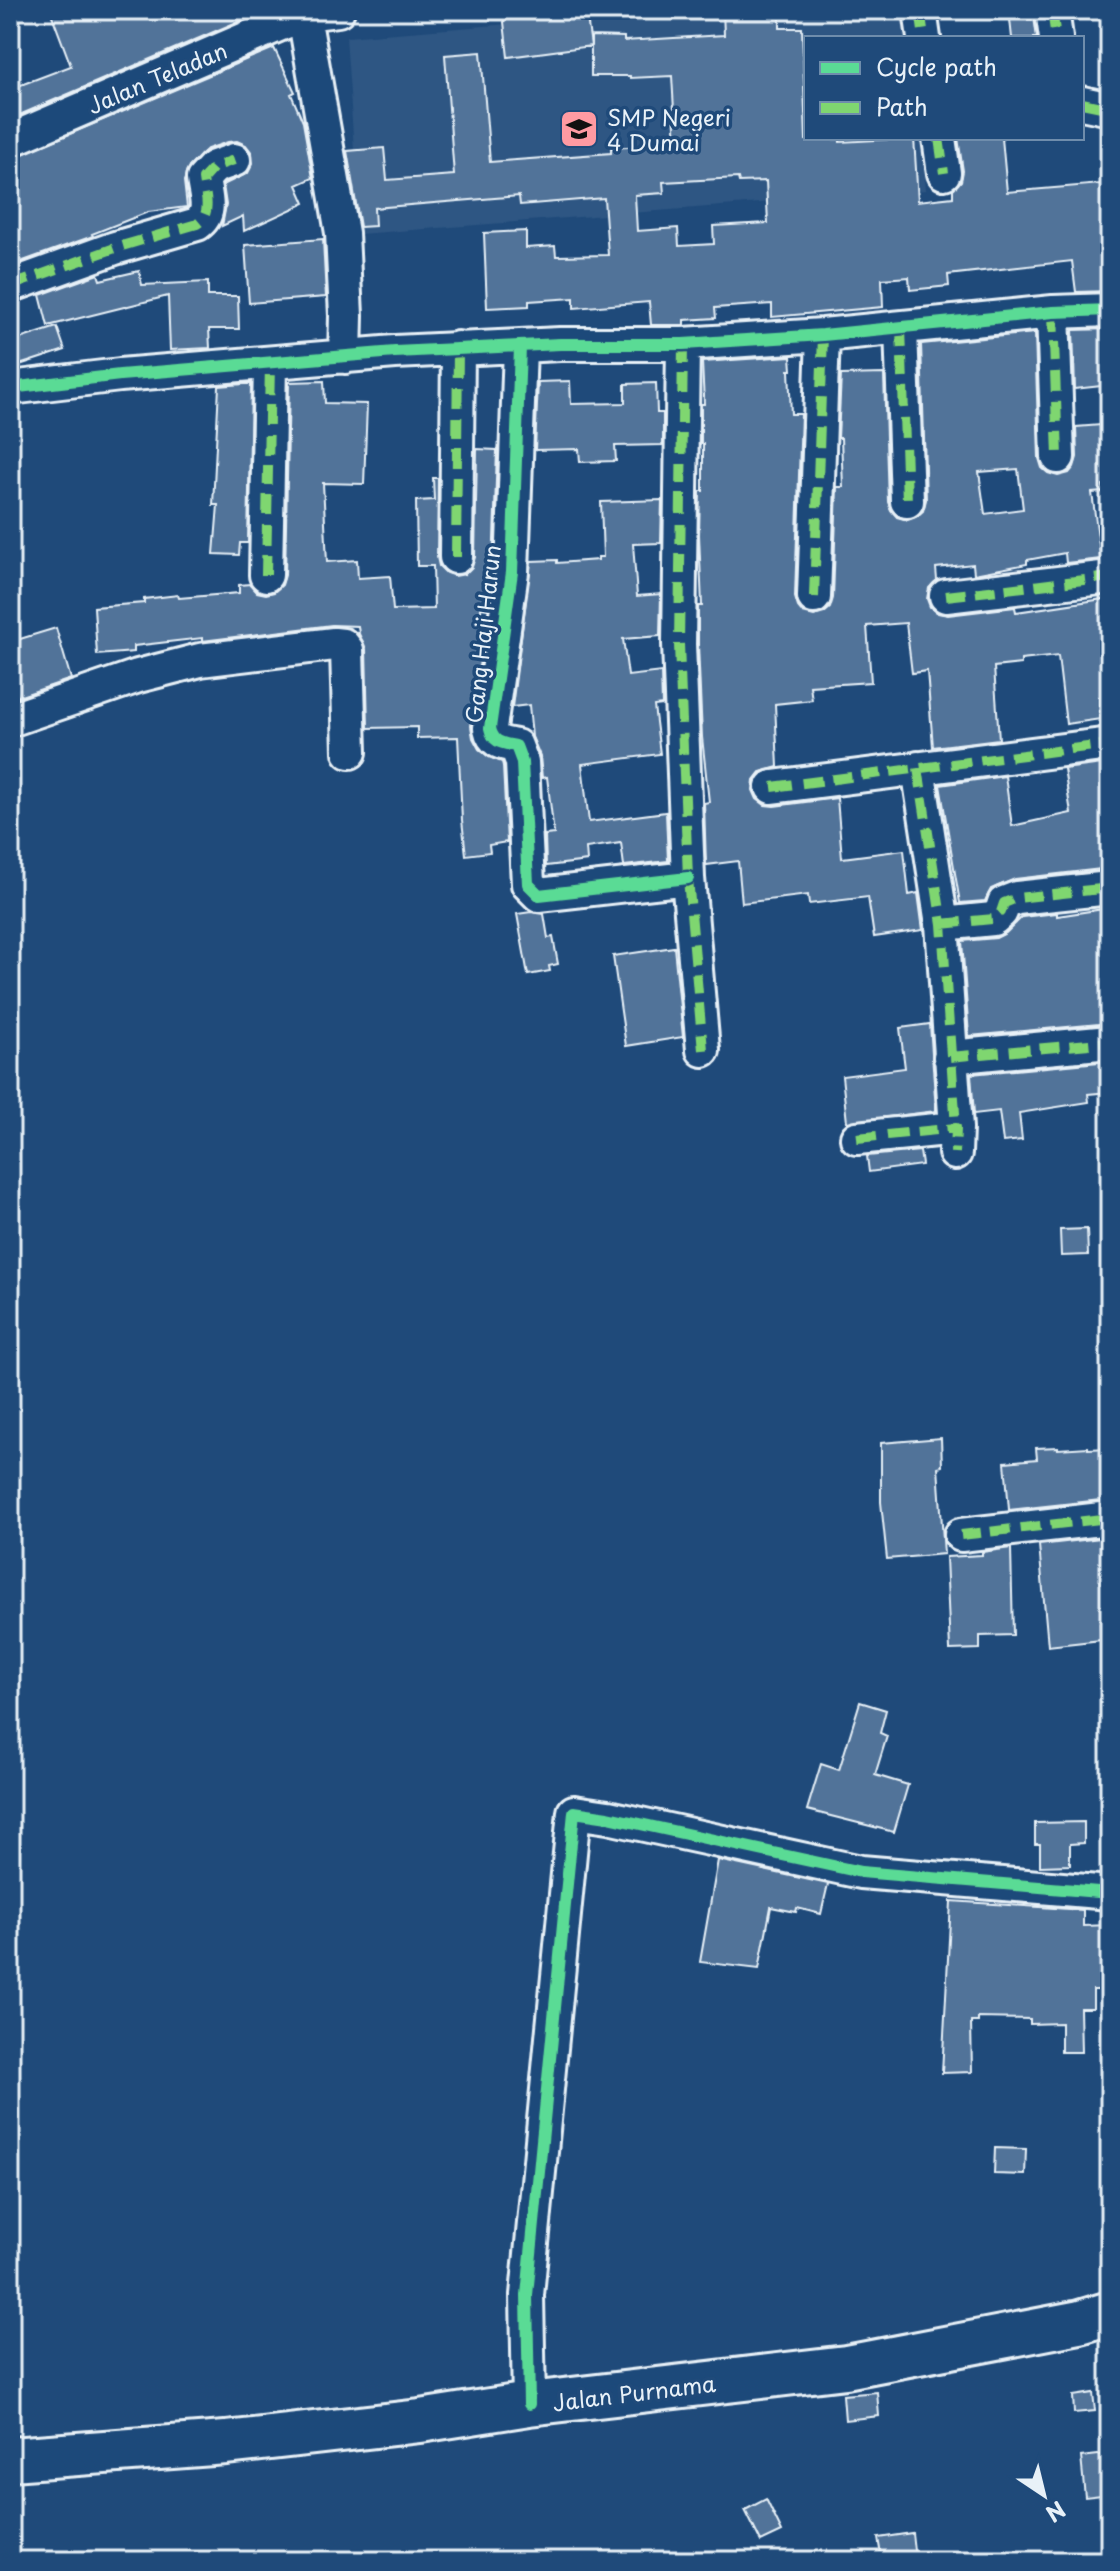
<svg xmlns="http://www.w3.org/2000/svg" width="1120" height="2571" font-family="'Playpen Sans',sans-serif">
	<rect width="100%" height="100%" fill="#1f4a7a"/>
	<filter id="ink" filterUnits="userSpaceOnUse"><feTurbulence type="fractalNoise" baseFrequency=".0125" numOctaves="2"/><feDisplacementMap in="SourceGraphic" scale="16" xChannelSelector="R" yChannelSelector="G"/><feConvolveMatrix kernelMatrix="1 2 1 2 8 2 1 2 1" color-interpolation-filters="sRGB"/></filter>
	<g filter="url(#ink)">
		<path fill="#2e5683" d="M688 10H913L915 38H806V138H922L926 190 360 234 346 37Z"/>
		<path fill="#517399" stroke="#e8f1f8" stroke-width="2" fill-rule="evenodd" d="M50 10H256L258 13 10 119V89L71 66Z
			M525 10H586L591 46 508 57 503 13Z
			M723 10H780V28H802L806 140 840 139V142L914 138 918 201 953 197V189L961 181 963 171 958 138H1002L1007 192 1101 184 1110 291 1076 292 1072 261 948 275 949 286 910 290 909 277 882 279 883 307 772 317V304L715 308 716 318 684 320V325H651L649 302 574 308V298L529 301V306L487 308 484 233 526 231V248L555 246 556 256 608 255 604 198 520 205 519 196 374 208 375 226 360 227 347 151 384 148 387 180 454 175 445 55 481 52 490 162 611 153V148L676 144 672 76 630 78V76H591V36L624 37V41L724 35ZM738 178 739 182 766 181 768 223 713 226 714 244 679 246 678 228 637 231 635 195 664 193 663 182Z
			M1009 10H1033L1037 38H1012Z
			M274 48 295 92 291 94 303 122 313 178 297 185 305 203 244 231 243 216 222 226 226 205 223 185 248 173 253 163 252 153 246 145 237 141 228 142 207 149 189 167 184 181 187 207 148 212 92 234 93 236 12 265 10 159Z
			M323 239 326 297 249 303 245 245Z
			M139 271 142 285 208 282V296H238L239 329H209L210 348 170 350 168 296 48 326 40 295 98 274 100 280Z
			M57 327 65 350 10 368V342Z
			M1110 329V385L1075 389 1073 330Z
			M1035 333 1039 458 1042 468 1048 473 1058 476 1069 473 1074 467 1077 457 1076 427 1101 425 1104 457 1110 456V484L1103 485 1104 492 1092 493 1101 559 1066 563 1065 553 1027 560V564L974 574 973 564 936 568 937 580 929 588 927 599 930 607 938 613 948 615 1015 607 1016 612 1110 598V649L1103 650 1109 695 1099 697 1101 719 1066 724 1058 656 1021 660V664L994 667 999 739 933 747 927 671 912 673 906 623 867 626 871 682 810 686 812 700 775 704 778 767 760 772 754 780 753 790 757 799 765 805 774 806 837 798 842 858 904 850 909 895 918 893 923 930 874 937 868 897 809 904 808 895 742 903 738 861 706 865 704 803 709 802 702 737 698 644V606H702L699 535 700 491H703V444H701V404H704L702 362 791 356 792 370H789L791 414H801L795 597 798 607 803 613 814 616 824 613 830 608 833 598 837 487H843L841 438H838L841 375 884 374 888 502 891 510 897 517 908 520 916 517 923 511 926 500 921 344ZM1018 469 1023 509 985 514 979 472Z
			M324 381 325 403 367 404 364 484 323 483 327 562 357 560 358 578 390 576 393 610 434 609 433 566H417L416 501 434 500 433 478H438L437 557 439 566 446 573 455 576 465 574 472 567 475 557 477 449 497 450 493 570 488 609 481 608 482 645 471 726 473 738 479 749 489 757 502 762 503 766 507 842 489 845 490 852 466 855 462 820 458 737 417 738V727L368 728 366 649 359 634 358 626 332 625 202 641V638L134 646V652L97 655 94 607 144 603V599L178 595 179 598 239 593V585L250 584 257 592 266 594 274 592 282 585 285 575 289 382Z
			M570 381 571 404 625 403V384L656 383 657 413H663V445L615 446 616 461 580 462 579 449 535 450 538 382Z
			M244 384H251L248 543H240L239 555 214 554 218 505H213L219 386Z
			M662 500 661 543 633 544 637 596 661 594 660 636 623 639 628 676 661 672 662 705 654 706 660 754 582 764 589 822 666 812 668 861 624 866 621 843 586 848 587 861 546 866 545 835 554 834 547 777 542 778 540 756 532 737 529 705 512 707 531 561 557 560V563L598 560V557H603L601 502Z
			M56 628 71 679 18 697 10 672V642Z
			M1110 763V868L1015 879 991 889 985 901 960 903 940 785 1005 776 1012 826 1071 813 1064 769Z
			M1110 908V1023L969 1036 962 941 996 938 1006 933 1022 917 1057 913V916Z
			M531 912 544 914 548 938 553 937 558 964 549 966 550 971 528 975 517 914Z
			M674 947 683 1037 626 1046 613 956Z
			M930 1024 936 1111 847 1122 842 1076 905 1068 900 1028Z
			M1110 1061V1092L1088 1094 1089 1102 1019 1113 1022 1140 1003 1142 999 1111 974 1114 971 1074Z
			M920 1151 922 1165 869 1172 867 1156Z
			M1087 1229 1088 1255 1061 1256 1060 1230Z
			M941 1438 942 1466 938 1467 944 1554 887 1559 881 1502V1443Z
			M1058 1447V1449L1088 1447V1449L1110 1448V1499L1009 1510 1005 1462 1037 1459 1036 1448Z
			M1110 1537V1624H1100L1101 1640 1048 1646 1039 1545Z
			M1011 1548 1013 1635 980 1636V1649L950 1650 946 1557 982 1555V1552Z
			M860 1702 886 1710 880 1733 887 1736 875 1775 908 1785 894 1832 807 1810 821 1764 839 1770Z
			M1084 1822V1843L1070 1844V1865L1040 1866V1844H1035V1823Z
			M718 1860 828 1884 821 1914 797 1908 796 1912 771 1907 759 1969 700 1962Z
			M951 1901 1083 1910V1926L1110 1925V1990H1093V2008H1080L1081 2052H1061V2023L1030 2024V2019L978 2018V2022H971L972 2072 942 2073Z
			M995 2148 1026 2149 1025 2175 994 2174Z
			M877 2392 879 2416 845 2420 843 2395Z
			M1093 2393 1095 2411 1074 2413 1073 2396Z
			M1107 2454 1110 2494 1085 2497 1081 2457Z
			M766 2499 782 2532 761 2542 745 2510Z
			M912 2533 915 2559 882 2561 878 2538Z"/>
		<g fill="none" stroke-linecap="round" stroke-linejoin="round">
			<defs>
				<path id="minor" d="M303 10 342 233 346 316 345 357
					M920 10 924 38
					M1052 10 1056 38
					M1082 103 1110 109
					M939 138 944 173
					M10 140 304 14 338 10
					M10 286 115 248 197 224C213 213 205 196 203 179L214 167 234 160
					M1053 312 1058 457
					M901 328 907 501
					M683 344 679 644 688 878 703 1050
					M520 347 512 572 490 728C493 743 502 743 516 746L522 762 528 884 539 895 688 878
					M10 388 120 375 395 352 560 344H683L823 335 1053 312 1110 310
					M456 557 458 348
					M266 575 270 363
					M946 596 1110 577
					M814 597 823 335
					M10 720 138 676 200 660 334 644 343 645 347 650 350 752
					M918 768 942 924 956 1128
					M772 787 1110 744
					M942 924 993 919 1001 912 1004 903 1017 898 1110 888
					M950 1057 1110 1042
					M857 1138 956 1128 955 1153
					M961 1535 1110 1518
					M529 2404 527 2295 574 1812 608 1817 861 1872 1110 1893"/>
				<path id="major" d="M10 2459 226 2443 420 2421 529 2404 846 2367 1080 2322 1110 2313"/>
			</defs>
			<use href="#minor" stroke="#e8f1f8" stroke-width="38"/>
			<use href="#major" stroke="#e8f1f8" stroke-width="48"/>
			<use href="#minor" stroke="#1f4a7a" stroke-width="32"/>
			<use href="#major" stroke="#1f4a7a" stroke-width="42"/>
			<path stroke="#7fd670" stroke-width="10" stroke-dasharray="20 10" stroke-linecap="butt" d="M920 10 924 38
				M1052 10 1056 38
				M1082 103 1110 109
				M939 138 944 173
				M10 286 115 248 197 224C213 213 205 196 203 179L214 167 234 160
				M1053 312 1058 457
				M901 328 907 501
				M683 344 679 644 688 878 703 1050
				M456 557 458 348
				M266 575 270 363
				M946 596 1110 577
				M814 597 823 335
				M918 768 942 924 956 1128
				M772 787 1110 744
				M942 924 993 919 1001 912 1004 903 1017 898 1110 888
				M950 1057 1110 1042
				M857 1138 956 1128 955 1153
				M961 1535 1110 1518"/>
			<defs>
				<path id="cycleway" d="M520 347 512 572 490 728C493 743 502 743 516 746L522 762 528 884 539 895 688 878
					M10 388 120 375 395 352 560 344H683L823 335 1053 312 1110 310
					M529 2404 527 2295 574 1812 608 1817 861 1872 1110 1893"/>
			</defs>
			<use href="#cycleway" stroke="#1f4a7a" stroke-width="17"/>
			<use href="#cycleway" stroke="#5adb95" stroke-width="12"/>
		</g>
	</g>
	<defs>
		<symbol id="school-square" viewBox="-11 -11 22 22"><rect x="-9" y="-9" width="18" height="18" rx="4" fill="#ff9aa2" stroke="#1f4a7a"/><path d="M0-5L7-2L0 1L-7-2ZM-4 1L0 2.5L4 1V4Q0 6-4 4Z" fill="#111"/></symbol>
	</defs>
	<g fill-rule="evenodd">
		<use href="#school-square" x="557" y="107" width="44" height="44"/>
	</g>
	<g text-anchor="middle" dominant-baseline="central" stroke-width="7" stroke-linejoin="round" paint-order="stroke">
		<g font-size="22" fill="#e8f1f8" stroke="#1f4a7a">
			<text transform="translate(157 77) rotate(-23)">Jalan Teladan</text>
			<text transform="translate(482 634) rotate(-84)">Gang Haji Harun</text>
			<text transform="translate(634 2392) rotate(-7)">Jalan Purnama</text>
		</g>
		<g font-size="22" fill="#e8f1f8" stroke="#1f4a7a" text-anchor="start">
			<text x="607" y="116">SMP Negeri<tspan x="607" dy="25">4 Dumai</tspan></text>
		</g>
	</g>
	<rect width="1120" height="2571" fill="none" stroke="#1f4a7a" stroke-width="40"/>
	<rect x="20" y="20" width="1080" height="2531" fill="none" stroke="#e8f1f8" stroke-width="3" filter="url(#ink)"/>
	<rect x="804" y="36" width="280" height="104" fill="#1f4a7a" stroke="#6f8dac" stroke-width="2"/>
	<rect x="820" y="62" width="40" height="12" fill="#5adb95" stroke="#6f8dac" stroke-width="2"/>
	<text x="876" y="76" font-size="24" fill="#e8f1f8">Cycle path</text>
	<rect x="820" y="102" width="40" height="12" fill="#7fd670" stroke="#6f8dac" stroke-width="2"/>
	<text x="876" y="116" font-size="24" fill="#e8f1f8">Path</text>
	<g transform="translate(1044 2495) rotate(145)" stroke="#1f4a7a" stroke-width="6" paint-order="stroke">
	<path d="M0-6L14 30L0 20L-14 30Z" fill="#e8f1f8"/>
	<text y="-12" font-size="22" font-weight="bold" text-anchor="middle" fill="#e8f1f8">N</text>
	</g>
</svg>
